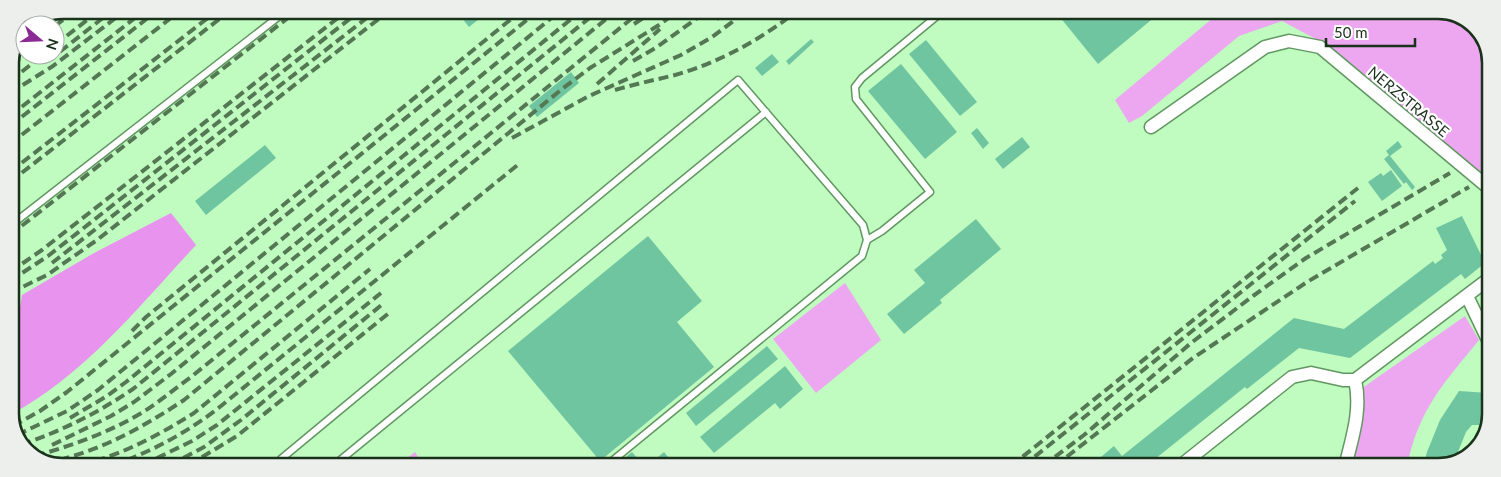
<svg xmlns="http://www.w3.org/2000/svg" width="1501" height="477" font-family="Lato,sans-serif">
	<rect width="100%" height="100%" fill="#c0fbc0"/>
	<path fill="#eca7f0" d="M1220 12H1452L1480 30 1491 59 1490 181 1314 38 1282 21 1239 36 1142 116 1129 123 1115 100Z
		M845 283 881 340 816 393 773 339Z
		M1465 316 1479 340C1444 383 1418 410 1407 467H1351L1361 389Z
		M415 452 424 466H397Z"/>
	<path fill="#e893ee" d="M171 213 196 245C139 306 85 375 10 415V316L19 313 22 295 94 253Z"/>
	<path fill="#70c5a1" d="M461 11H489L469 27 458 13Z
		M709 11H731L718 21Z
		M1055 11H1162L1098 64Z
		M811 39 814 42 789 65 786 61Z
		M926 40 977 102 960 116 909 54Z
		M772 54 779 62 762 76 755 68Z
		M901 64 957 132 925 159 868 91Z
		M571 72 579 83 537 117 529 106Z
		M977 128 989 143 983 149 971 133Z
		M1022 137 1030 147 1003 169 995 159Z
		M1398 141 1402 147 1390 156 1415 187 1412 190 1406 182 1404 184 1384 159 1389 155 1386 151Z
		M265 145 276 158 206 215 195 201Z
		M1391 170 1402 186 1382 201 1368 182 1381 173 1383 176Z
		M1462 216 1485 263 1465 279 1461 274 1350 358 1299 348 1247 389 1245 387 1145 467H1089L1114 446 1122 456 1294 318 1344 329 1433 261 1435 264 1443 258 1441 255 1447 250 1436 228Z
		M976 219 1001 249 940 300 942 303 904 334 887 314 925 283 914 270Z
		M648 236 702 301 677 322 714 367 600 461 508 351Z
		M767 346 778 359 696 426 686 413Z
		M785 366 803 389 780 409 775 403 714 453 700 437Z
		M1459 391 1489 393V428L1487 431 1484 425H1472L1466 432 1454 462 1439 467H1423L1427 452 1440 420Z
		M632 452 644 466H615Z
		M664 452 673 463 669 466H647Z"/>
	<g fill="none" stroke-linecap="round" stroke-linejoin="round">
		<defs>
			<path id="service" d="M10 226 287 10
				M867 240 882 231 930 192 856 99 855 87 862 78 943 11
				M284 465 281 459 738 80 863 225 867 240 862 256 606 466
				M333 466 766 112"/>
			<path id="minor" d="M1151 127 1265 47 1289 41 1320 47 1490 189
				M1467 296 1490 344
				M1179 467 1292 377 1311 373 1343 380H1355L1490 278
				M1345 467C1352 438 1362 410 1355 380"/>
		</defs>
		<use href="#service" stroke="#609761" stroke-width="9"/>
		<use href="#minor" stroke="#609761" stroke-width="15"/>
		<use href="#service" stroke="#fff" stroke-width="6"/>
		<use href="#minor" stroke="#fff" stroke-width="12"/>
		<path stroke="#547754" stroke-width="4" stroke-dasharray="10 5" stroke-linecap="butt" d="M634 24 654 11
			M55 26 76 10
			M55 45 100 10
			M11 61 25 50
			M48 61 113 10
			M633 61 657 47 707 11
			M10 81 43 55
			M597 84 660 29
			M615 90C635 84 655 80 675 75 720 62 760 40 797 11
			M10 93 53 66 126 10
			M10 116 145 10
			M10 126 158 10
			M512 138 589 96 681 55 712 37 747 11
			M10 144 181 10
			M10 172 218 10
			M10 182 231 10
			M10 235 298 10
			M52 263 377 10
			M10 272 42 250 348 10
			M10 281 48 256 361 10
			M10 293 47 275 97 240 390 10
			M10 304 14 302
			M132 331 146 317 521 11
			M70 418 107 396 126 382 581 11
			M13 426 40 411 67 392 538 11
			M17 435 67 411 98 390 560 11
			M21 445C63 430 96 414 133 389L598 11
			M52 445 111 416 134 402 171 374 616 11
			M35 456C70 446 105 434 138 415 157 404 173 390 191 377L641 11
			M45 463C97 453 140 429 184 400L562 89 590 68 659 25 678 11
			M81 465C122 455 159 435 194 413L370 269
			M113 465C151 452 184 434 216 410L520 163
			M143 465 192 441 217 425 381 293
			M170 465 204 447 241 420 384 303
			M189 465 237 436 389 313
			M1011 466 1358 188
			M1023 466 1355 201
			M1043 466 1084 435 1191 343 1253 296 1306 258 1450 173
			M1055 466 1193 358 1307 282 1469 187"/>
	</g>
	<g text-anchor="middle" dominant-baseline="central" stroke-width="4.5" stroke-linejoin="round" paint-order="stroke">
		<g font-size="15" fill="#1a311b" stroke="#fff">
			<text transform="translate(1409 101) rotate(40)">NERZSTRASSE</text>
		</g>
	</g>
	<path d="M0 0H1501V477H0ZM63 19H1438A44 44 0 0 1 1482 63V414A44 44 0 0 1 1438 458H63A44 44 0 0 1 19 414V63A44 44 0 0 1 63 19Z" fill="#edefed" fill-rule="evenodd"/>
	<path fill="none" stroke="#1a311b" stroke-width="2.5" d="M63 19H1438A44 44 0 0 1 1482 63V414A44 44 0 0 1 1438 458H63A44 44 0 0 1 19 414V63A44 44 0 0 1 63 19Z"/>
	<g transform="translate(40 40) rotate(109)"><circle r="24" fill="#ffffff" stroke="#a3ada4"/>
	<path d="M0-4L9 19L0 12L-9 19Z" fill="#8a2a92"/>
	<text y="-8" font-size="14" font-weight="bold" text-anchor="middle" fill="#1a311b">N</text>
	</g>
	<path d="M1326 38v8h89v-8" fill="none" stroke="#1a311b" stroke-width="2.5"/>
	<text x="1334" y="38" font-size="15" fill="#1a311b" stroke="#ffffff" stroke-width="4" paint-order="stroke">50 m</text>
</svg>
